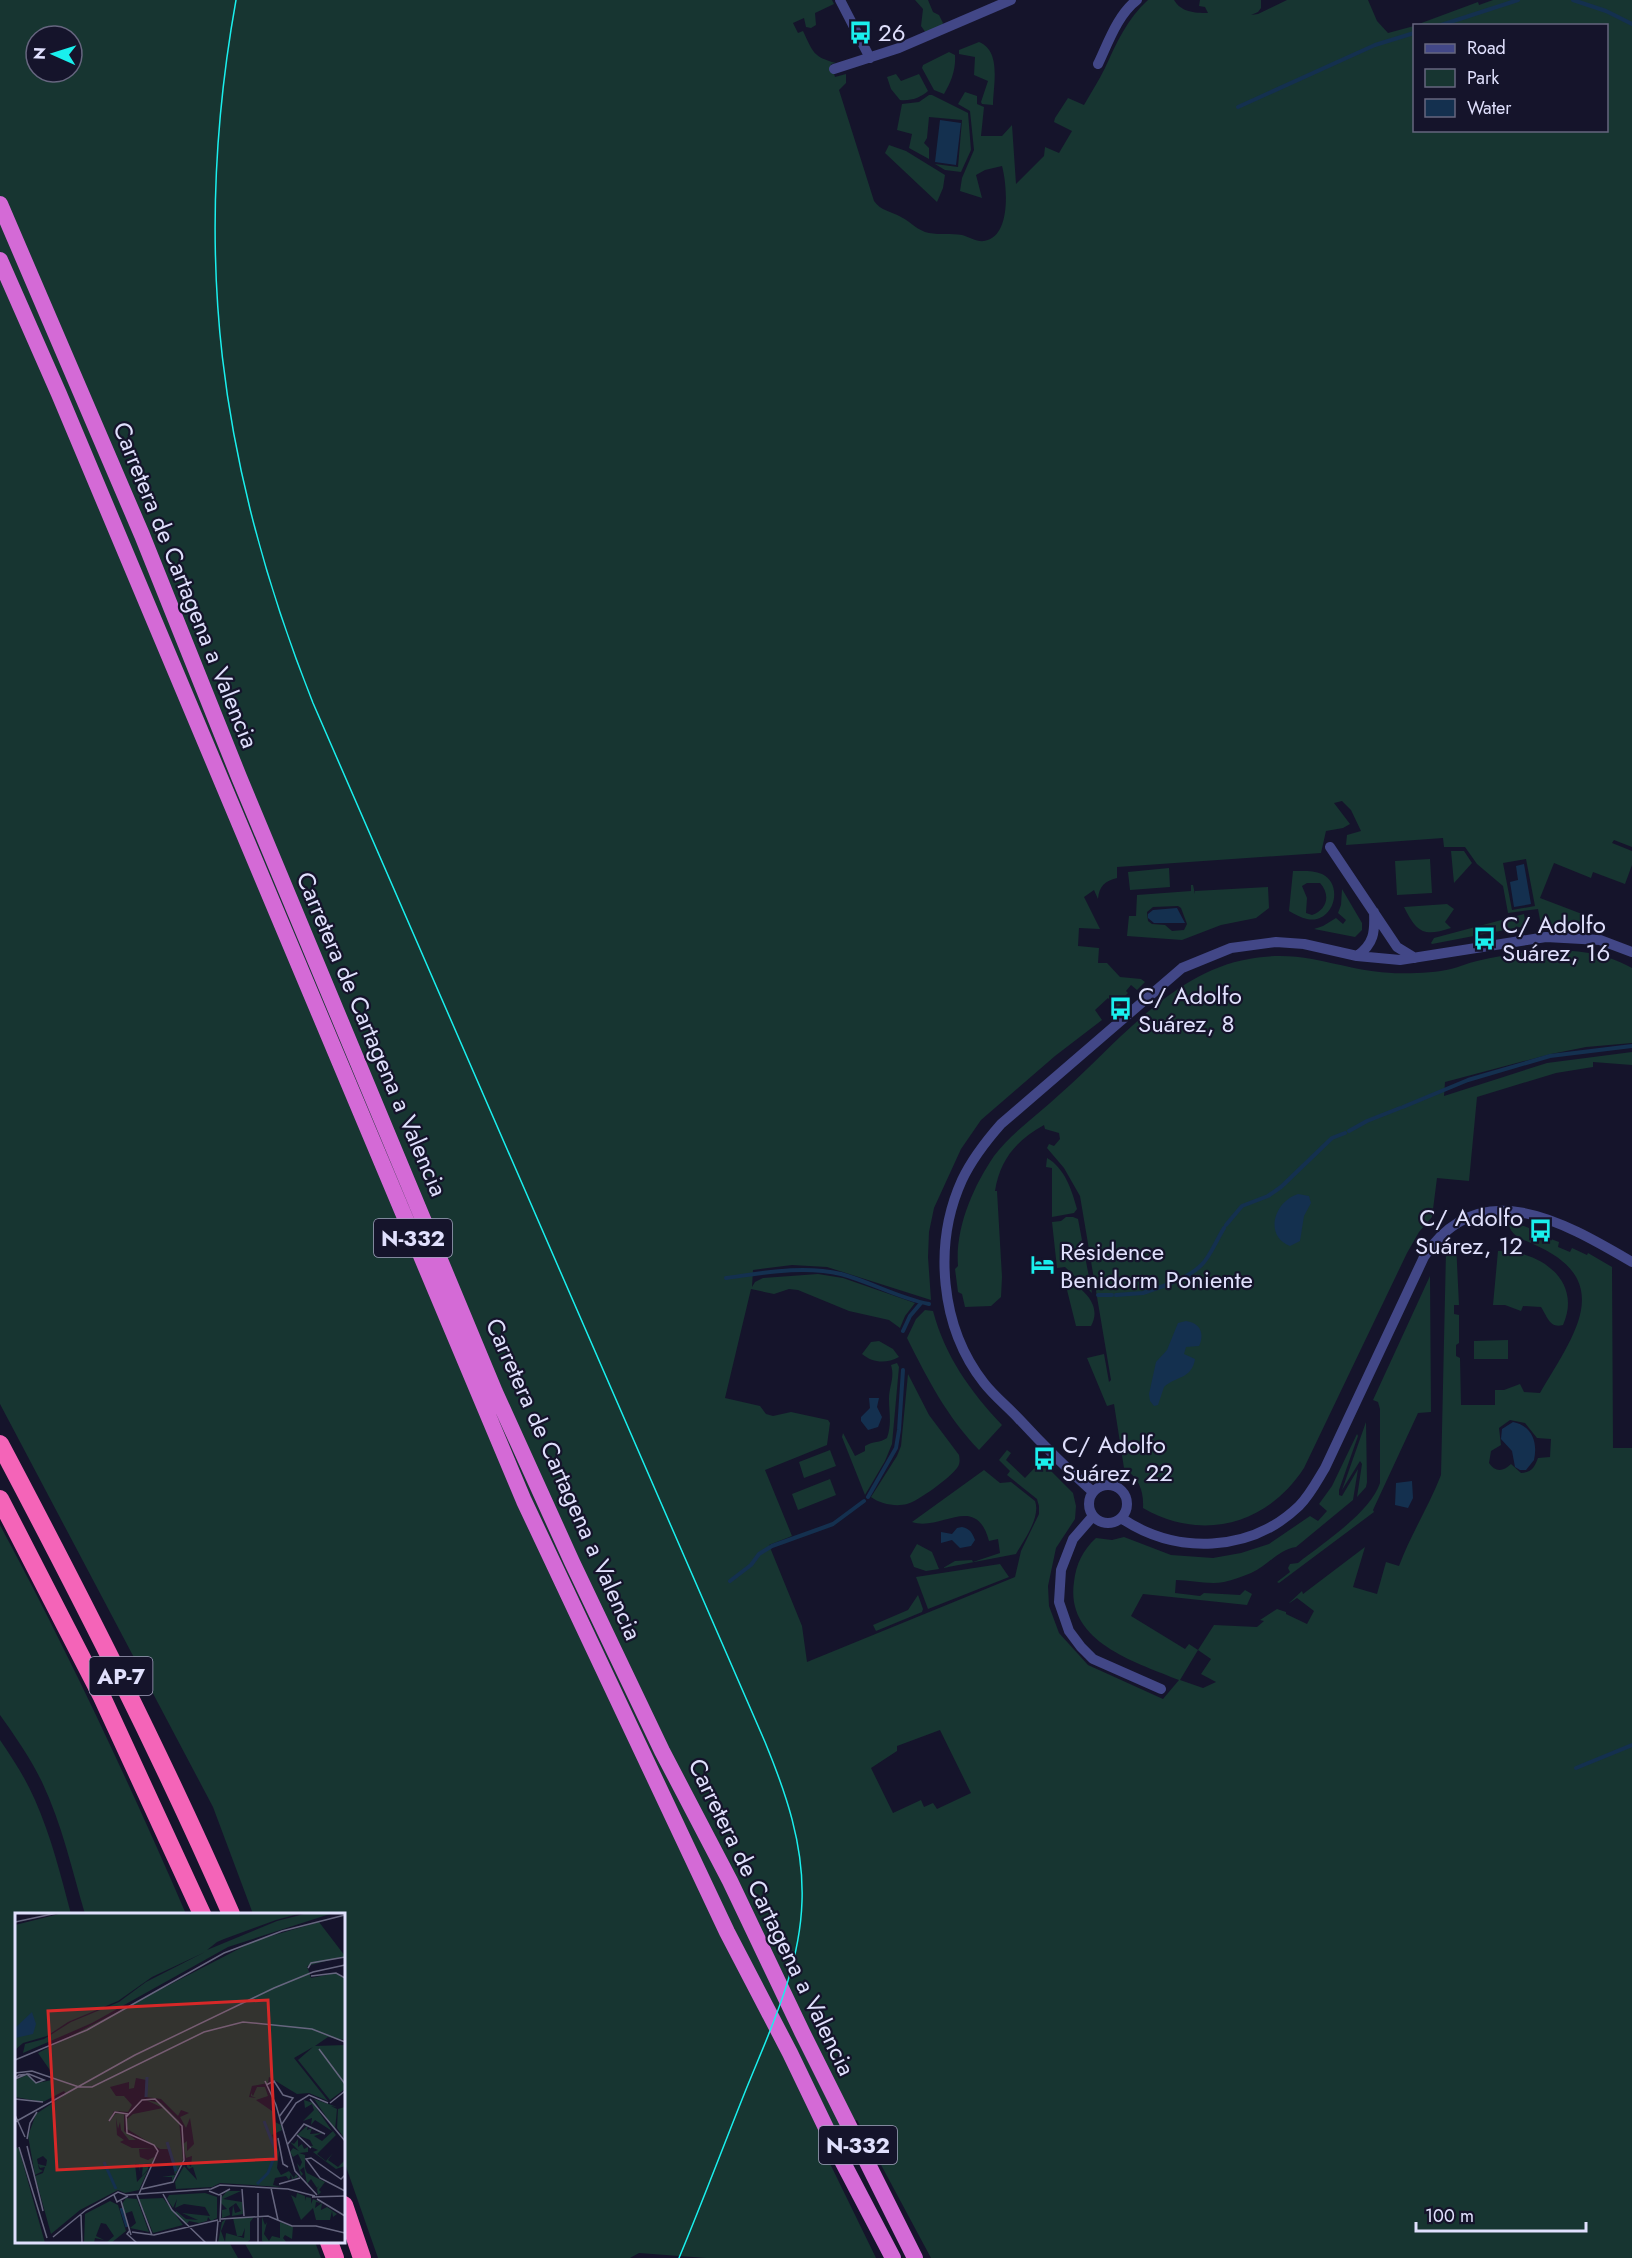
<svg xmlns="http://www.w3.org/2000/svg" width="1632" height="2258" font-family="Jost,sans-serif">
	<rect width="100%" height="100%" fill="#15142b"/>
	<path fill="#173531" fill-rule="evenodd" d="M0 0H832L834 4 815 13 816 25 811 28 806 27 804 18 793 23 798 33 803 31C813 52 813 57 836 63L831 64 835 77 846 74V83L839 90 874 201C881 211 891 211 901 217 911 222 918 231 929 233 940 235 951 233 962 235 969 237 977 242 984 241 1012 237 1007 184 1002 166L985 170 976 175 982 198 960 191 962 178 974 150 970 111 958 104 965 92 977 96V104L984 107 981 136H1002L1012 125 1016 184 1044 156 1045 147 1059 153 1072 131 1054 122 1055 118 1068 98 1084 105C1091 93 1099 80 1105 68 1117 42 1127 19 1148 0H1174C1181 12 1194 13 1208 13L1205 7 1199 6 1200 0H1261V8L1258 12 1251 15 1258 14 1287 0H1368L1377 21 1388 33 1414 26V130H1606V26L1416 25 1478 2 1479 5 1493 0H1632V847L1614 840 1612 843 1632 851V865L1625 884 1593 872 1591 878 1554 863 1540 898 1582 914 1579 924 1541 925 1538 909 1508 913 1503 886 1477 864 1465 847H1444L1443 838 1346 845 1347 835 1361 831 1351 810 1342 801 1334 803 1350 824 1343 828 1326 831 1321 853 1117 867V878C1105 881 1099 886 1098 899L1094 890 1084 897 1100 929 1079 928 1078 946 1099 948 1098 963H1107L1120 977 1141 979 1145 982 1137 990 1131 985 1126 991 1128 993 1119 1002 1121 1005 1116 1008 1108 998 1095 1010 1102 1020 1055 1056 981 1120 961 1149 934 1208 929 1232 928 1257 931 1300 827 1267 792 1265 753 1270 752 1287 755 1282 763 1278 818 1274 843 1278 915 1303 905 1316 900 1328 889 1320 849 1311 798 1290 789 1289 774 1294 751 1289 725 1398 760 1406 766 1414 773 1416 791 1412 828 1420 830 1423 827 1445 765 1470 792 1536 769 1545 802 1626 807 1662 1015 1577 1021 1551 1039 1514V1506L1037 1499 1007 1475 1010 1471 999 1460 1007 1450 1011 1453 1006 1460 1025 1478 1041 1461 1073 1493 1076 1506 1075 1519 1056 1548 1048 1586 1049 1606 1059 1633 1088 1665 1163 1699 1179 1680C1136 1662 1065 1642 1074 1582 1076 1564 1083 1550 1096 1538L1112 1540 1124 1537 1171 1555 1213 1558 1241 1553 1269 1544 1310 1516 1318 1521 1327 1511 1319 1504 1332 1486 1357 1434 1358 1436 1339 1490V1495L1342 1496 1358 1469 1353 1500 1296 1547C1277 1550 1268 1566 1251 1573 1243 1576 1233 1580 1224 1582 1209 1585 1191 1580 1176 1580L1175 1593 1200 1596 1204 1593 1240 1595 1245 1590 1252 1594 1247 1605 1143 1594 1131 1616 1185 1649 1189 1644 1198 1650 1214 1625 1257 1627 1264 1621 1260 1620 1277 1609 1286 1612V1614L1307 1624 1314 1611 1297 1598 1288 1604 1302 1591 1303 1594 1365 1547 1353 1587 1377 1594 1386 1562 1399 1566C1411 1534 1429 1506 1441 1475L1446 1251 1456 1243 1459 1305H1454V1314L1459 1315V1343L1456 1345V1356L1460 1358 1461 1405H1495V1390H1504L1520 1384 1524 1392 1540 1393C1572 1337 1619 1281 1533 1244 1524 1240 1511 1236 1509 1225L1524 1226 1551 1237V1239L1559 1242 1558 1247 1570 1252 1572 1248 1587 1255 1588 1253 1612 1267 1613 1448H1632V2258H931L857 2120 819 2141 876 2258H706L639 2253 630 2258H378L344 2161V1914H253L213 1807 0 1404ZM36 36H72V72H36ZM1526 859 1535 906 1512 910 1503 863ZM1510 1420 1525 1423 1537 1438 1551 1439 1550 1457 1538 1458C1534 1468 1532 1472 1521 1473L1511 1464C1503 1472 1495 1472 1489 1463L1491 1451 1501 1445 1499 1428ZM1198 1650 1211 1659 1201 1674 1216 1682 1203 1688 1180 1680ZM940 1730 971 1793 937 1809 933 1803 924 1807 921 1800 893 1813 871 1768 897 1751V1746Z
		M915 0H928L933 12 939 15 943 23 939 33H926L921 26 923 9Z
		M979 42C1002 51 993 86 993 105L982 104 981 102 988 81 974 75 975 57 959 54V50Z
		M949 52 955 55C956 70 951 82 944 94L934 90 922 68 923 65Z
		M896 74 901 81 919 74 928 91C920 98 911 101 900 100L891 89 887 77Z
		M929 95H932L968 113 971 150 961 172 945 170 935 164 958 167 962 120 929 117 927 138 924 143 929 148V159L909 148 912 134 897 130 902 104 919 102Z
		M889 145 906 151 945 175 943 188 937 202 885 153Z
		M1451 851H1464L1472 863 1454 883Z
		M1430 859 1432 893 1397 895 1395 861Z
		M1169 868 1170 887 1130 890 1128 872Z
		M1293 871C1302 871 1313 870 1322 874 1345 885 1333 925 1307 919 1301 918 1295 914 1289 911ZM1307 883H1320C1331 895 1327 910 1312 915L1306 913 1307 898 1302 886Z
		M1191 885H1193L1195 894V891L1268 887 1269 908 1256 918 1221 925 1182 940 1127 936 1129 916H1136L1137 895 1191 891ZM1178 906 1181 908 1187 924 1184 930 1172 931 1165 925 1152 924 1148 921 1147 912 1153 907Z
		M1342 889 1362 923V930L1355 937 1314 929 1323 926 1336 918 1343 924 1346 920 1338 913 1341 905Z
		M1447 904 1454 909 1445 922 1451 928C1424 937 1417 933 1404 907Z
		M1524 914 1526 926 1432 944 1431 943 1434 938Z
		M1544 950C1575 950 1604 952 1632 968V1043L1586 1047 1551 1054 1445 1082 1444 1096 1547 1063 1632 1052V1065L1593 1062V1067L1556 1073 1477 1097 1469 1181 1437 1178 1432 1217 1419 1232 1407 1253 1304 1468C1267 1525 1202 1542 1143 1508 1144 1491 1139 1478 1124 1468L1114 1404 1107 1406 1087 1358 1104 1354 1109 1382 1111 1380 1080 1196 1064 1168 1047 1148 1049 1144 1054 1146 1060 1139 1059 1133 1045 1129 1044 1125C1017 1140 1000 1159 995 1191H997L1002 1277 1001 1297 991 1306 965 1307 962 1294 958 1292 955 1269 958 1266C955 1228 973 1187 994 1156 1012 1132 1038 1115 1060 1094 1116 1045 1172 972 1249 959 1269 955 1291 955 1312 959 1339 964 1364 972 1392 973 1408 974 1435 973 1451 969 1459 967 1468 963 1477 961 1499 956 1521 952 1544 950Z
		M1047 1158C1065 1168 1072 1191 1077 1209L1074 1213 1052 1217V1168L1046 1167Z
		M1066 1217H1073L1078 1219 1092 1293 1065 1267 1057 1268 1052 1222 1061 1221Z
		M1498 1251C1539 1250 1583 1280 1563 1325 1550 1329 1547 1316 1541 1307L1523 1306 1521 1311 1505 1305H1493Z
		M1430 1276 1431 1412 1418 1413 1373 1510 1374 1512 1279 1583 1277 1582 1290 1572 1288 1568 1290 1564 1298 1563C1323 1543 1370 1513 1380 1483V1409L1378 1402 1373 1400Z
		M1064 1278C1082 1287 1103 1305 1091 1326H1076Z
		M925 1310 933 1311C945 1356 970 1391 1002 1425L979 1450C947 1417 927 1378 907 1338L916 1319Z
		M1508 1340V1359H1474V1341Z
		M879 1341 893 1349 899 1357C886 1364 873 1363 862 1354L871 1342Z
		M897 1363 899 1367 892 1444 885 1461 865 1495 842 1437 843 1433 855 1456 865 1451V1446C873 1441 880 1443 887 1438 892 1424 889 1412 889 1399 889 1386 895 1378 891 1365Z
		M908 1374 929 1415 959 1455C960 1460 960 1464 957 1468 951 1477 917 1502 907 1504 896 1507 880 1504 871 1497L897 1456 901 1446Z
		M1366 1422 1367 1482 1366 1487 1357 1497 1362 1464 1360 1461 1342 1490Z
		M830 1450 836 1466 804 1478 799 1462Z
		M984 1470 1000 1483 1011 1482 1035 1501C1041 1517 1024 1540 1016 1554L943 1568 955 1561 972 1560 973 1562 1000 1553 998 1539 989 1541C976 1492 941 1532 912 1522Z
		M830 1479 836 1495 798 1510 792 1494Z
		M0 1525C68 1652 129 1782 186 1914H85C72 1870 62 1824 42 1782 31 1759 15 1736 0 1715Z
		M917 1544 932 1552 939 1569 926 1571 914 1567 910 1556Z
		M1000 1564 1009 1577 928 1609 916 1577Z
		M918 1595 923 1609 922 1612 876 1631 873 1625 908 1610Z
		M0 1740C13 1759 26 1779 35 1800 51 1836 61 1876 71 1914H16V2242H229L238 2258H0Z
		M244 2242H315L321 2258H253Z"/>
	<path fill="#14304f" d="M940 120 961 123 956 165 935 162Z
		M1524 864 1531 904 1514 907 1510 882 1518 880 1516 866Z
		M1177 908 1185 923H1154L1148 918V914L1153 910Z
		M1298 1194 1309 1196 1311 1203 1304 1216 1300 1241 1290 1246C1263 1235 1275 1201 1298 1194Z
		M1186 1321C1200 1323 1205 1333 1199 1346L1186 1347 1184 1354 1195 1359C1192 1379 1176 1376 1164 1387L1158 1405 1154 1406 1150 1401 1149 1394 1156 1362 1167 1350 1178 1323Z
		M869 1398H879L877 1407 882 1417 878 1427 868 1430 861 1421V1417L870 1408Z
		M1513 1422C1532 1426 1538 1442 1534 1460L1526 1470H1520L1515 1467 1512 1451 1501 1439 1502 1429Z
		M1412 1481 1413 1498 1408 1508 1395 1505 1396 1483Z
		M962 1527C970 1529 972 1532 975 1540L971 1546 960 1548 952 1540 941 1543V1532L952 1534 957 1528Z"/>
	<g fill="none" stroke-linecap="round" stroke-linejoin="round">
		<path stroke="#14304f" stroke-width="4" d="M1573 0 1606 11 1632 24
			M1438 26 1518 0
			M1238 107 1375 45 1414 33
			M1403 1107 1468 1080 1550 1056 1632 1046
			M1349 1131 1367 1121 1400 1108
			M1226 1225 1242 1206 1268 1196 1281 1187 1332 1138 1345 1133
			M726 1278C763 1273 803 1265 841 1274 871 1282 898 1298 929 1304
			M1176 1281C1208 1267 1207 1257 1224 1228
			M1098 1295H1112
			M1116 1295 1143 1293 1172 1283
			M903 1331 910 1316 921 1303
			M868 1497 896 1448 899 1430 903 1370
			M730 1581 751 1565 759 1554 772 1546 833 1524 864 1501
			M1576 1768 1632 1745"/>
		<path stroke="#424787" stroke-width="10" d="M840 0 870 58
			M1098 64C1108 43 1118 14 1137 0
			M834 69 899 48 1011 0
			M1330 847 1397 947 1415 958
			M1357 956C1374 944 1375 932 1374 912
			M1089 1504a19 19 0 1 1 38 0a19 19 0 1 1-38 0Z
			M1093 1492C1067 1469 1043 1445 1019 1419 1008 1407 994 1396 984 1383 940 1327 933 1244 962 1180 972 1159 986 1141 1001 1124L1182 968 1231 948 1276 942 1304 944 1357 956 1400 960 1546 937 1600 940 1632 952
			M1093 1516 1073 1539 1061 1570 1059 1602 1069 1631 1081 1647 1093 1659 1161 1689
			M1121 1518C1176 1555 1250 1553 1299 1506 1310 1495 1317 1481 1325 1468L1424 1257C1480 1172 1565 1223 1632 1262"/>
		<path stroke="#d46ad6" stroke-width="16" d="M0 204 142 535 239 777 495 1392 572 1562 662 1751 730 1881 802 2032 915 2258
			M0 260 59 394 524 1501 727 1932 790 2053 839 2155 893 2258"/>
		<path stroke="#f464b8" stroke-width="18" d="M0 1444C82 1599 161 1754 231 1914
			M0 1499 102 1697 202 1914
			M344 2205 362 2258
			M329 2242 335 2258"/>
		<path stroke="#1aefed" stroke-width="1.5" d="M236 0C191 251 219 467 313 703L765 1742C786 1793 804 1845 802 1901 800 1969 770 2030 745 2092 723 2147 702 2203 679 2258"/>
	</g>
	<defs>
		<symbol id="bus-bare" viewBox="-9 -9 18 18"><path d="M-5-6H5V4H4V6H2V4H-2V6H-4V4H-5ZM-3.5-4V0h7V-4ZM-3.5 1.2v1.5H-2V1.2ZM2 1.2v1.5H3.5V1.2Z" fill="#1aefed" stroke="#15142b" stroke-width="2.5" paint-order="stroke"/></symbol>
		<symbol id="hotel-bare" viewBox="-9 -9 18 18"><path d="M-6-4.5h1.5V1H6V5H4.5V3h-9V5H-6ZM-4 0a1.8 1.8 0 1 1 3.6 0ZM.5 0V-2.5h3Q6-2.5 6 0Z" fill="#1aefed" stroke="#15142b" stroke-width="2.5" paint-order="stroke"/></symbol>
	</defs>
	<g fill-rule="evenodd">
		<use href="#bus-bare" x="844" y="16" width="33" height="33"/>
		<use href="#bus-bare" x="1468" y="922" width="33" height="33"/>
		<use href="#bus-bare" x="1104" y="992" width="33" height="33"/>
		<use href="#bus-bare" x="1524" y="1214" width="33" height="33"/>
		<use href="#hotel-bare" x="1026" y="1248" width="33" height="33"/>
		<use href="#bus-bare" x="1028" y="1442" width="33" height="33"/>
	</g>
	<g text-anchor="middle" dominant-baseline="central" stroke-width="4.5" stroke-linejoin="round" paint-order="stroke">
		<g fill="#15142b" stroke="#a3a3be" stroke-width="1.5">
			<rect x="374" y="1219" width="78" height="38" rx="4.5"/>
			<rect x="89.5" y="1657" width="63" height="38" rx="4.5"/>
			<rect x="819" y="2126" width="78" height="38" rx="4.5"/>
		</g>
		<g font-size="22" font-weight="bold" fill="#e0e0fd">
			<text x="413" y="1238">N-332</text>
			<text x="121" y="1676">AP-7</text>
			<text x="858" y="2145">N-332</text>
		</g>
		<g font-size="24" fill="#e0e0fd" stroke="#15142b" text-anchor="start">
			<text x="878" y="32">26</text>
			<text x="1502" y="924">C/ Adolfo<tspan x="1502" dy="28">Suárez, 16</tspan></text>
			<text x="1138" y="995">C/ Adolfo<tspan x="1138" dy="28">Suárez, 8</tspan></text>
			<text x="1523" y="1217" text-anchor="end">C/ Adolfo<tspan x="1523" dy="28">Suárez, 12</tspan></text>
			<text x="1060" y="1251">Résidence<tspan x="1060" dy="28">Benidorm Poniente</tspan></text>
			<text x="1062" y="1444">C/ Adolfo<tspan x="1062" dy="28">Suárez, 22</tspan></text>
		</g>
		<g font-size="24" fill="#e0e0fd" stroke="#15142b">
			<text transform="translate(186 585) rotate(68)">Carretera de Cartagena a Valencia</text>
			<text transform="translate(372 1034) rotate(67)">Carretera de Cartagena a Valencia</text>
			<text transform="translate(564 1479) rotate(66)">Carretera de Cartagena a Valencia</text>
			<text transform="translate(772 1917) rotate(64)">Carretera de Cartagena a Valencia</text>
		</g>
	</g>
	<g transform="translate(15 1913)">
		<rect width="330" height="330" fill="#15142b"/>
		<path d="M48 0H287L261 7 209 26 202 29 192 37 262 8 293 0H318L213 34 77 110 8 140 10 131 29 126 56 109 104 89 131 69 190 39 137 64 103 88 53 109 32 123 8 130 0 137V12ZM304 9 330 43 292 53 296 65 321 60 330 66V127L313 124 300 133 330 132V176L315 187 283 147 298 134 279 145 313 188 294 180 282 181 254 164 253 170 237 173 234 184 241 185 236 183V180L238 183 242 174H250L253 183 241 187 260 200V209L266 212 267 217 257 222 264 239 262 255 266 262 274 258 279 265 281 261 283 264 277 266 276 261 274 267 271 263 260 265 258 272 266 274 205 270 197 274 161 276 160 269 169 253 182 267 178 254 174 256 172 254V250L176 254 177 243 171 245 168 231 172 228V238L179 231 175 205 171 215 165 204 174 200 166 197 163 203 146 186 131 184V167L121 165 119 175 114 176V169L95 174 101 183H109L107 192 109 183 117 192 113 199 99 198 94 209 101 200 109 201V218L121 227H114L106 217 105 209 103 216 101 205 102 222 109 227 105 229 117 235H139L124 236 125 244 133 247 139 244 138 250 128 251 133 252V256L127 263 128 251H125V259L124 251H120L122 269 133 257 124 277 110 280 103 277 65 297 36 321 20 263 28 260 30 254 25 255 23 251 31 253 32 247 28 243 22 246 24 256 28 258 20 262 13 223 21 201 51 181 49 178 28 189 0 184V167L12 162 22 170 37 167V160L23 140 239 28ZM299 186 322 194 316 193 322 196 320 217ZM131 187 146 190 164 208 168 246 157 269V264H147L160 262 154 236H145L112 216V206L118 201 148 195ZM289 187 298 190 317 218 300 207 296 212 297 205 288 208 299 197 297 191 290 195ZM330 194V226L322 215 323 196ZM293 212 292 217 297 215 295 221 308 220 299 223 307 228 318 218 321 222 302 241 311 248 318 240 313 247 323 254 329 248 330 253 321 256 298 239 303 237 294 233H298L295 227 282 222ZM283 226V234L287 231 289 236 293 234V239L284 240 290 242V255L292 260 296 258 292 260 310 269 304 277 306 279 303 282 302 276 304 273 302 275 296 266 292 271 289 254 285 257 288 261 286 263 282 250 285 254 287 249 283 241 278 244 275 239 278 235 284 238 275 229 279 231ZM0 233 4 236 30 330H0ZM212 278H226L208 286 227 289 228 301 217 303 218 292 220 300 226 298 221 290 214 295 215 302 207 305V297L212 296 206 290 207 284ZM190 280 202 284V305L196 308 193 304 192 308 184 310 174 308 171 312 160 300 161 298 171 306 183 307 167 300 195 303 190 294 169 291 160 295 162 286 158 295 152 286 154 282ZM282 280 290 283V288L291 284 296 285V291L298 286 307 290 301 289 300 295 307 290 306 297 312 294 322 301 318 304 317 298 315 307H301L298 295 286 307 276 282 281 285ZM111 285 122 286 134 319 115 315 121 310 117 298 109 301 107 291ZM148 285 168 312 138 320 124 286ZM95 288 103 292 111 318 96 330H91L99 323 91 311 86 310 81 323 89 327 80 325 79 330H69L70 301ZM239 304 235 309V327L231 330H203L207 309 211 306 206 318 210 329 211 320 229 325 230 315 227 323H222L218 305ZM247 304 250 312 252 309 249 321 254 328 257 323 265 325V309L278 314 277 326 270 322 268 325 272 330H251L247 328Z" fill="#173531"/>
		<path d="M17 99 21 111 18 121 0 125V115Z" fill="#14304f"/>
		<path fill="none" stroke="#14304f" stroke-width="3" d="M131 184 132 164M152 229 161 258M89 249 101 276M242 271 253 260 261 239 249 208M106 295 112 314"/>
		<path fill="none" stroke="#66667f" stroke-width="1.5" d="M0 9 42 0M293 55 296 50 330 44M296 63 321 60 330 65M304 136 330 171M0 147 72 117 209 40 267 18 330 2M0 160 17 158 64 174H77L189 119 228 109 297 116 330 129M0 165 4 162 14 161 29 167 21 170 12 161 0 166M250 168 261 192 280 258 302 282M251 172 259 168 268 182M0 186 28 189M295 186 330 228M315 190 330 178M111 201 112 220 139 232 143 238 124 281M0 202 10 224M111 204 127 187 140 186 167 213 169 247 158 269 127 276M264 204 278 185 268 182M94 208 100 199 113 201M0 209 120 142 259 75 298 59 330 52M267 211 281 190 294 182 313 190M282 222 296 235M263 225 268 251 273 254M12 226 15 210 22 199M272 232 289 211 310 221M12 233 28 298M4 234 32 325M330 262 326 266 296 245 291 246 305 265 330 278M264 271 285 265M256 275 263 307M227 276 229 303M194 278 204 282 215 276M148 281 157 297 191 330M99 282 102 289 113 283M122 282 137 322M297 284 330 283M302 286 330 303M106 288 116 322M66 302 67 330M206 306 253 303 277 313H301L330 320M205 309 206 282M115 317 112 321 122 330M117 319 139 322 203 307M38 324 71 297 103 279 111 282 196 276 205 272 273 276 300 283M201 330 203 308M243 330V280"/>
		<path fill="#d62828" fill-opacity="0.15" stroke="#d62828" stroke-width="3" d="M253 87 261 246 42 257 33 98Z"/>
		<rect width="330" height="330" fill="none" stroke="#e0e0fd" stroke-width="3"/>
	</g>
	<rect x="1413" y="24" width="195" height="108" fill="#15142b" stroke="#66667f" stroke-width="1.5"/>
	<rect x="1425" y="44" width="30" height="9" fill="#424787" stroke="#66667f" stroke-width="1.5"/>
	<text x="1467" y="54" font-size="18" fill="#e0e0fd">Road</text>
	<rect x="1425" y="69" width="30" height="18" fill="#173531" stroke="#66667f" stroke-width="1.5"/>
	<text x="1467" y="84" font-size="18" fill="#e0e0fd">Park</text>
	<rect x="1425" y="99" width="30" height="18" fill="#14304f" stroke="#66667f" stroke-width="1.5"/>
	<text x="1467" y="114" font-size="18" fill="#e0e0fd">Water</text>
	<g transform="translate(54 54) rotate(273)"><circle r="28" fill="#15142b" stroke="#66667f" stroke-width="1.5"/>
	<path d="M0-4.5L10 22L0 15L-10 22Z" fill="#1aefed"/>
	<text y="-9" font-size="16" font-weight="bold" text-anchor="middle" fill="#e0e0fd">N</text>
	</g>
	<path d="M1416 2222v9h170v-9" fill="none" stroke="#e0e0fd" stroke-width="3"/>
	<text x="1425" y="2222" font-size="18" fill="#e0e0fd" stroke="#15142b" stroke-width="4.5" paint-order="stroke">100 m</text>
</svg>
